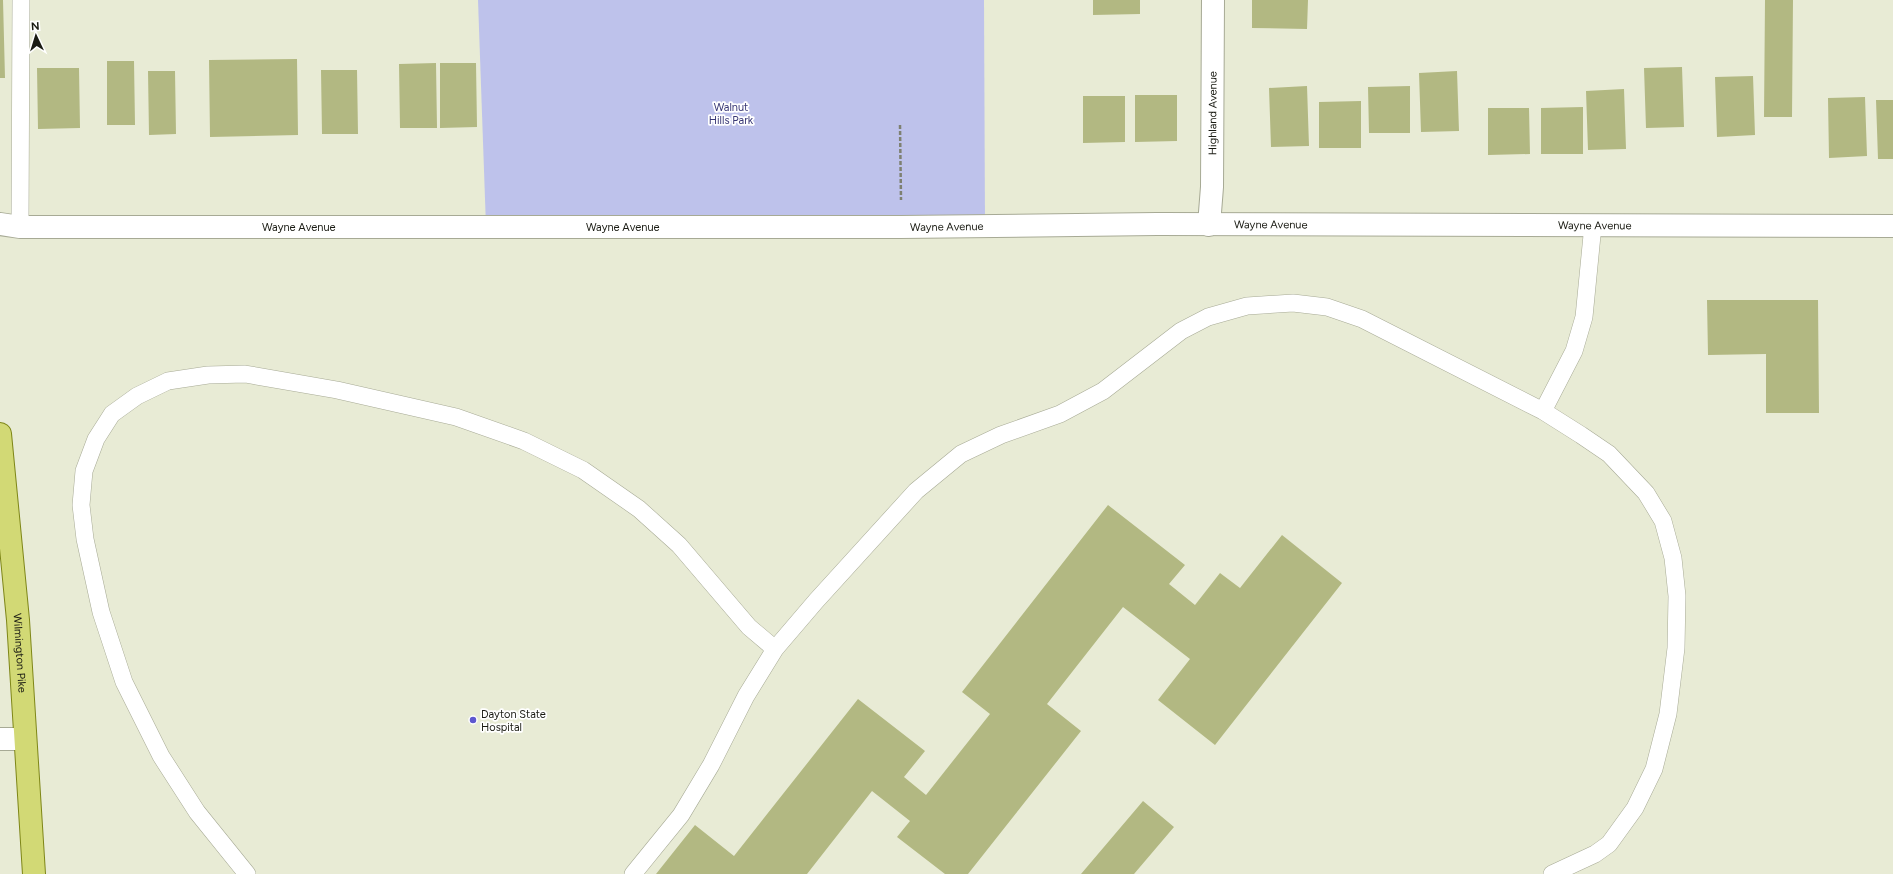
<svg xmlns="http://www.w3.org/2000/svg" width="1893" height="874" font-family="Figtree,sans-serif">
	<rect width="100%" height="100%" fill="#e8ebd5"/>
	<path fill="#bec2eb" d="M478 0H984L985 226 486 227Z"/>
	<path fill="#b2b882" d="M0 0H3L5 78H0Z
		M1093 0H1140V14L1093 15Z
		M1252 0H1308L1307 29 1252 28Z
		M1765 0H1793L1792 117H1764Z
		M297 59 298 135 210 137 209 60Z
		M107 61H134L135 125H107Z
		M436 63 437 128H400L399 64Z
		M440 63H476L477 127 440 128Z
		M1682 67 1684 127 1646 128 1644 68Z
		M37 68H79L80 128 38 129Z
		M321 70H357L358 134H322Z
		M148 71H175L176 134 149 135Z
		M1457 71 1459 131 1421 132 1419 73Z
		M1753 76 1755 135 1717 137 1715 77Z
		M1307 86 1309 146 1271 147 1269 88Z
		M1410 86V133H1369L1368 87Z
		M1624 89 1626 149 1588 150 1586 91Z
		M1135 95H1177V141L1135 142Z
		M1083 96H1125V142L1083 143Z
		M1865 97 1867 156 1829 158 1828 98Z
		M1876 100H1893V159H1878Z
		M1361 101V148H1319V102Z
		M1583 107V154H1541V108Z
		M1488 108H1529L1530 154 1488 155Z
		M1707 300H1818L1819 413H1766V354L1708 355Z
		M1108 505 1185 565 1169 584 1195 605 1220 573 1240 588 1282 535 1342 583 1215 745 1158 700 1190 659 1123 607 1047 704 1081 731 968 874H945L897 837 910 821 872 791 807 874H656L695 825 734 856 858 699 925 751 904 777 926 795 990 714 962 692Z
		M1143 801 1174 827 1134 874H1081Z"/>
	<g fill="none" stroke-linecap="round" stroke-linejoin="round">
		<defs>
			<path id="service" d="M20 227 21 0
				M1543 411 1574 351 1584 317 1593 225
				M247 874 197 812 161 756 124 682 101 612 85 539 81 505 84 471 96 439 112 414 137 396 168 381 208 375 245 374 337 390 456 417 524 441 583 470 639 509 679 545 749 627 775 649
				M633 874 681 815 711 765 746 696 775 649 816 601 916 491 961 454 1001 435 1060 414 1103 391 1181 331 1208 317 1247 306 1293 303 1327 307 1362 319 1543 411 1581 435 1609 454 1646 493 1663 521 1673 558 1677 596 1676 648 1668 714 1654 769 1635 808 1609 844 1595 854 1552 874"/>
			<g id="minor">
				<path id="s1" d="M1209 225 1212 187 1213 0"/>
				<path d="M0 739H25"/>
			</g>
			<g id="secondary">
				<path id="s2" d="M0 224 20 227H901L1157 224 1893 226"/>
			</g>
			<g id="primary">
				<path id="s3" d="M0 434 18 620 34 874"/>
			</g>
		</defs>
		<use href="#service" stroke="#a7aa95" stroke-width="18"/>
		<use href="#minor" stroke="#a7aa95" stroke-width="24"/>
		<use href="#secondary" stroke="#a7aa95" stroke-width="24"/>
		<use href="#primary" stroke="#7e8617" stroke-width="24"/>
		<path stroke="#7e8071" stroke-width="2.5" stroke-dasharray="4 2" stroke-linecap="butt" d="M900 125 901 200"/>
		<use href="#service" stroke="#fff" stroke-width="17"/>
		<use href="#minor" stroke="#fff" stroke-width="22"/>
		<use href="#secondary" stroke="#fff" stroke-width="22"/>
		<use href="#primary" stroke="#d2d975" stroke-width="22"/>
	</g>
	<circle fill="#5d57cf" stroke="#fff" stroke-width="1.5" cx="473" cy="720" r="4"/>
	<g text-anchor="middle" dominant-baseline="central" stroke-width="3.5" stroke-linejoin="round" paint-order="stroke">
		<g font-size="11" fill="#383775" stroke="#fff">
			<text x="731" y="107">Walnut<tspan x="731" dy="13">Hills Park</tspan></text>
		</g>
		<g font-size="11" fill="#1a1b13" stroke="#fff">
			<text stroke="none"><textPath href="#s1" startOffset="112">Highland Avenue</textPath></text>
			<text stroke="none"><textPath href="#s2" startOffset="1271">Wayne Avenue</textPath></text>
			<text stroke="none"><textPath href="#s2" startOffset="1595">Wayne Avenue</textPath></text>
			<text stroke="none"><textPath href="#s2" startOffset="299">Wayne Avenue</textPath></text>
			<text stroke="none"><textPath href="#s2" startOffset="623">Wayne Avenue</textPath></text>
			<text stroke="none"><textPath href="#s2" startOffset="947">Wayne Avenue</textPath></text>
			<text stroke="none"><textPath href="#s3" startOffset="220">Wilmington Pike</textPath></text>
		</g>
		<g font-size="11" fill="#1a1b13" stroke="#fff" text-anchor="start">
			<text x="481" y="714">Dayton State<tspan x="481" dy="13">Hospital</tspan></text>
		</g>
	</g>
	<g transform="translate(36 36) rotate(356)" stroke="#ffffff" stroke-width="3" paint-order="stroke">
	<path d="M0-3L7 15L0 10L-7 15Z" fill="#1a1b13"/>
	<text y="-6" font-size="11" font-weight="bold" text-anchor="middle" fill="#1a1b13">N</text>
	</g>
</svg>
